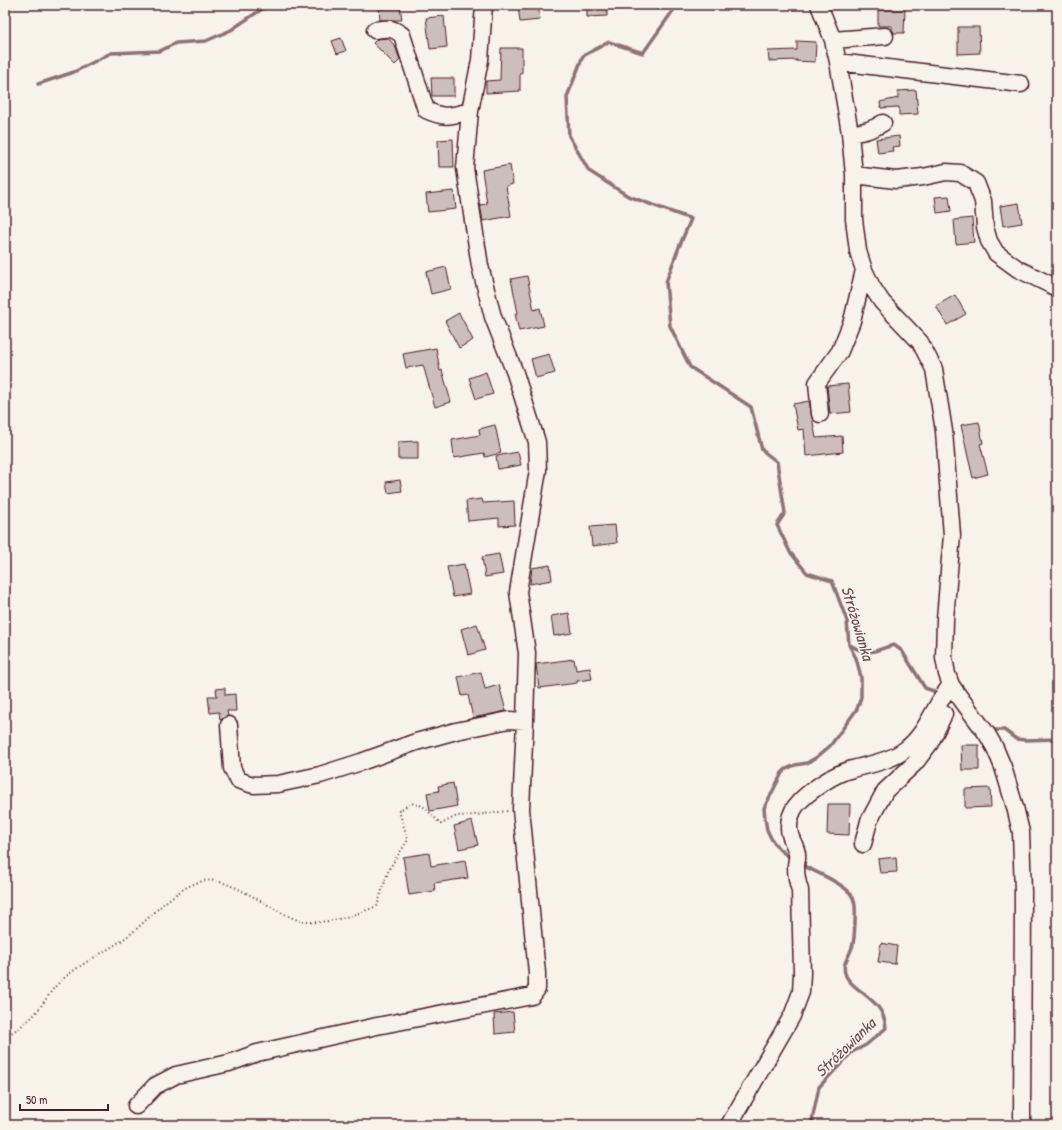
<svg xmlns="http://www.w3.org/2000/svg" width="1062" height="1130" font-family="'Patrick Hand',sans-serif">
	<rect width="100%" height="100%" fill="#f7f3e8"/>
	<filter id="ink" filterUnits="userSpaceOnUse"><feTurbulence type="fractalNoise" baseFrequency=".025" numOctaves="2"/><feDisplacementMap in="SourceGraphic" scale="8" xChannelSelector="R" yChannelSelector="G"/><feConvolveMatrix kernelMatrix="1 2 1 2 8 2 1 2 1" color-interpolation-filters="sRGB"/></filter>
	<g filter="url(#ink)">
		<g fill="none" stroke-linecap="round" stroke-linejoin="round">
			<path stroke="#8e7275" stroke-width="3.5" d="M677 5 643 53 609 42 583 56 567 97 569 136 589 171 628 196 691 219 679 247 666 282 670 326 690 367 751 407 762 450 777 462 785 513 777 525 790 552 807 573 832 581 847 621 849 645 856 658 861 677V697L857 709 830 746 817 757 807 763 795 765 786 769 782 773 764 808 765 818 767 830 772 840 779 849 793 860
				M38 84 74 72 111 53 160 51 176 43 206 41 231 30 268 5
				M850 645C871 658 873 650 894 645L902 651 925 688 939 693
				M992 730H1004L1016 739 1026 740 1057 739
				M800 864C813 871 841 882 850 893 857 901 855 914 855 923 854 932 855 942 851 950 848 959 841 964 846 976 849 982 853 985 858 989 873 1001 884 1008 886 1028L866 1045 852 1052 819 1087 811 1125"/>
		</g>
		<path fill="#ccbfb9" stroke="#4a1f2b" d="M518 5H538L540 20 520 22Z
			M587 5H607V16L587 17Z
			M400 6 402 20H380L379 9Z
			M878 10H905L904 33H894L892 29V26H878Z
			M444 16 447 47 430 49 426 18Z
			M958 27H979L980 53 958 54Z
			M341 38 346 51 337 54 332 41Z
			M388 38 395 46 400 60 395 65 373 43 377 39Z
			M797 41 816 42 815 62 796 61 797 60 769 61 768 51 797 50Z
			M501 48H522V73H520V91L486 93V81L500 80Z
			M431 78H454V96H432Z
			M916 90 918 114 899 115V107L881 108 880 102 898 98V91Z
			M899 136 900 146 892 147 893 151 878 153 876 139Z
			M453 139 454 167H439L438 140Z
			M510 165 513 184 506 186 511 216 483 221 480 205 487 204 482 170Z
			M454 191 456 209 428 212 426 194Z
			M949 196 951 211 937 213 935 197Z
			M1019 203 1022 223 1003 226 1000 206Z
			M972 218 974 242 956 244 954 220Z
			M446 267 451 289 431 294 426 272Z
			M527 276 534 310 540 308 544 326 519 331 515 314 518 313 511 279Z
			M955 295 966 314 947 325 936 306Z
			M459 313 473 340 459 348 445 321Z
			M436 348 440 371 442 370 451 402 435 407 423 365 406 368 403 354Z
			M549 354 555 373 536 378 531 359Z
			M486 372 493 394 476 399 469 378Z
			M848 384 851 412 830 414 827 386Z
			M809 401 816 438 842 436 843 452 806 456 804 429 798 430 793 404Z
			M979 422 983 443 980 444 988 474 973 478 968 457 961 425Z
			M495 425 501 453 485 457 484 453 454 458 452 440 480 435 479 429Z
			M418 441V459H398V442Z
			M518 452 521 465 498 469 496 456Z
			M400 480 402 491 388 493 386 482Z
			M482 499 483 503 514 501 515 525 499 526V518L468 521 466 501Z
			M615 525 617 543 592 546 590 527Z
			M499 554 503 574 485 577 482 557Z
			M464 564 470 594 453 597 447 567Z
			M550 565 552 580 530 584 532 568Z
			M569 613 572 633 554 636 551 616Z
			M477 624 485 650 468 655 461 629Z
			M574 659 576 670 590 668 592 679 577 681V683L539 688 536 664Z
			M481 672 485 689 499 685 506 711 473 718 468 695 462 696 458 677Z
			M225 688V695L235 694 236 711H227L228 716 220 720 219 712 210 713 208 696H217L216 689Z
			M961 745H979V770H962Z
			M453 783 457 806 430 811 427 793 439 791 438 786Z
			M990 788 991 807 965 808V789Z
			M828 804H850L849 835 827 834Z
			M472 821 478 845 459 849 454 826Z
			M429 853 431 866 465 860 468 878 434 883 435 891 409 895 403 857Z
			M896 857 897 872 880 873 878 859Z
			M881 943 897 946 895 964 878 962Z
			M513 1012 515 1032 495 1034 494 1014Z"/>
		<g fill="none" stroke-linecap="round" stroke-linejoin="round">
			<defs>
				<path id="minor" d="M819 5 833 40 838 62 850 133 854 175V219L858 251 864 270 872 287 882 302 920 342 934 369 944 431 952 535 945 619 944 658 947 674 951 685 958 695 987 734 995 748 1003 767 1015 807 1021 832 1023 892 1022 1125
					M375 30C388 28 392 27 402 35L426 110C445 119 451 116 470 111
					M833 40 885 36
					M838 62 1021 84
					M850 133C863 133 872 130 883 123
					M854 175 896 180 923 177 946 172 960 173 976 183 983 201 985 227 989 241 996 253 1018 269 1057 288
					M820 414 817 383 840 351 852 321 864 270
					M229 725 232 768 238 780 253 785 278 784 320 775 361 762 416 742 456 731 509 720 525 721
					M863 844 869 821 885 791 915 763 930 743 944 714
					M136 1106 155 1086 176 1075 229 1063 257 1053 377 1026 532 996 537 989V973L521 809 525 721 527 653 518 592 538 470 537 442 515 373 493 317 480 266 465 168 470 111 480 60 484 5
					M729 1125 792 1016 801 992 802 973 800 890C797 882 796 875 796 866 796 862 798 858 797 854 796 845 789 838 789 828 789 824 790 817 792 813 797 798 831 776 846 771 865 765 890 762 906 749 928 732 934 705 951 685"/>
			</defs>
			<use href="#minor" stroke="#4a1f2b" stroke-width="19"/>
			<path stroke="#4a1f2b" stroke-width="2" stroke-dasharray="1 3" stroke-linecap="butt" d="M5 1037C14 1031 24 1025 32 1017 43 1006 50 990 62 980 83 961 111 950 133 932 154 914 175 888 203 881 229 875 275 914 301 921 323 926 356 915 377 906L389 869 408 840 399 811 411 803 423 806 441 824 457 816 476 815 508 811"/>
			<use href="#minor" stroke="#f7f3e8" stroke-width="16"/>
		</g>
	</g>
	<g text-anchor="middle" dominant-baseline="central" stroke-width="3.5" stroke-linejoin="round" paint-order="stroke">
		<g font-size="16" font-style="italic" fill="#6c4950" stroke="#f7f3e8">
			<text transform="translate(858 623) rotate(73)">Stróżowianka</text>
			<text transform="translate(845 1047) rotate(-44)">Stróżowianka</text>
		</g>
	</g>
	<rect width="1062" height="1130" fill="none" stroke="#f7f3e8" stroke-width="20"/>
	<rect x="10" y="10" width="1042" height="1110" fill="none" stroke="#4a1f2b" stroke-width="1.5" filter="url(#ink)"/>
	<path d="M20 1104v6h88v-6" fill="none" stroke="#4a1f2b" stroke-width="2"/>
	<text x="26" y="1104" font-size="12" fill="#4a1f2b" stroke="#f7f3e8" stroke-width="3" paint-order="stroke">50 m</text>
</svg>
